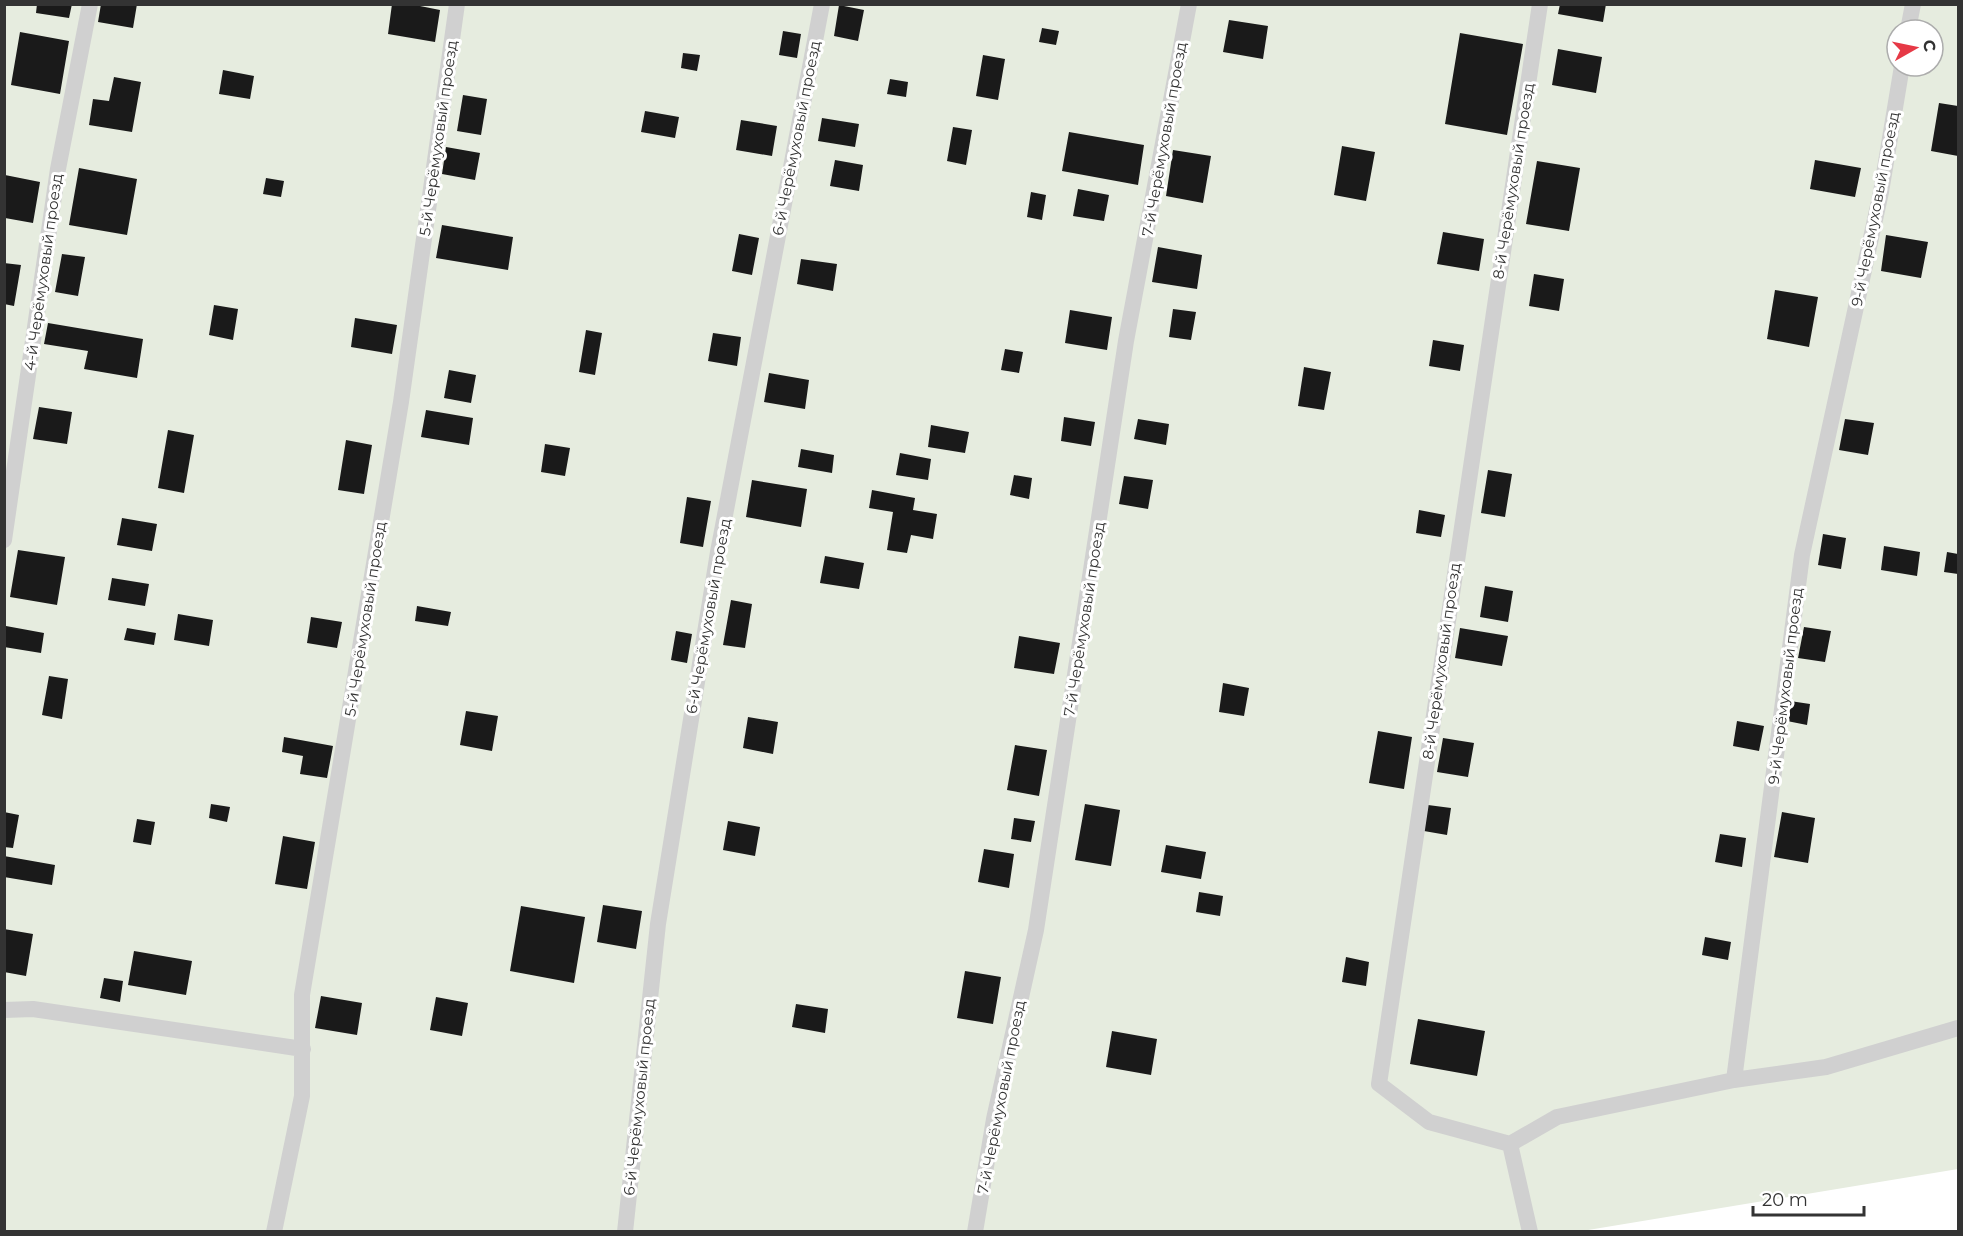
<svg xmlns="http://www.w3.org/2000/svg" width="1963" height="1236" font-family="Montserrat,sans-serif">
	<rect width="100%" height="100%" fill="#fff"/>
	<path fill="#e6ecdf" fill-rule="evenodd" d="M5 5H1958V1169L1576 1232H5ZM1897 30H1933V66H1897Z"/>
	<path fill="#1a1a1a" d="M37 4H72L69 18 36 13Z
		M101 4H137L133 28 98 22Z
		M392 4H410L440 10 435 42 388 34Z
		M1560 4H1606L1603 22 1558 14Z
		M839 5 864 10 858 41 834 36Z
		M1229 20 1268 26 1263 59 1223 52Z
		M1042 28 1059 31 1056 45 1039 42Z
		M783 31 801 34 797 58 779 55Z
		M20 32 69 41 60 94 11 85Z
		M1460 33 1523 44 1507 135 1445 124Z
		M1558 49 1602 57 1596 93 1552 85Z
		M683 53 700 55 697 71 681 68Z
		M983 55 1005 59 998 100 976 96Z
		M223 70 254 76 250 99 219 94Z
		M114 77 141 82 132 132 89 125 93 99 109 101Z
		M890 79 908 82 906 97 887 94Z
		M463 95 487 99 481 135 457 131Z
		M1939 103 1958 106V156L1931 151Z
		M645 111 679 117 675 138 641 132Z
		M822 118 859 124 855 147 818 141Z
		M741 120 777 126 772 156 736 150Z
		M953 127 972 130 966 165 947 161Z
		M1069 132 1144 145 1138 185 1062 171Z
		M1342 146 1375 152 1366 201 1334 195Z
		M446 147 480 153 475 180 442 174Z
		M1173 150 1211 156 1203 203 1166 196Z
		M835 160 863 165 859 191 830 186Z
		M1815 160 1861 168 1855 197 1810 189Z
		M1537 161 1580 168 1569 231 1526 224Z
		M79 168 137 179 127 235 69 225Z
		M5 175 40 182 33 223 5 218Z
		M266 178 284 181 281 197 263 194Z
		M1078 189 1109 195 1104 221 1073 216Z
		M1031 192 1046 195 1042 220 1027 217Z
		M442 225 513 237 508 270 436 258Z
		M1443 232 1484 239 1479 271 1437 264Z
		M739 234 759 238 752 275 732 271Z
		M1886 235 1928 242 1921 278 1881 271Z
		M1158 247 1202 255 1197 289 1152 282Z
		M62 254 85 257 78 296 55 292Z
		M801 259 837 264 833 291 797 284Z
		M4 263 21 265 14 306 4 304Z
		M1534 274 1564 279 1559 311 1529 306Z
		M1775 290 1818 297 1809 347 1767 339Z
		M214 305 238 309 233 340 209 335Z
		M1173 309 1196 312 1191 340 1169 337Z
		M1070 310 1112 317 1107 350 1065 343Z
		M355 318 397 325 392 354 351 347Z
		M48 323 143 339 137 378 84 369 88 351 44 344Z
		M586 330 602 333 595 375 579 372Z
		M713 333 741 337 737 366 708 361Z
		M1433 340 1464 345 1460 371 1429 366Z
		M1005 349 1023 352 1019 373 1001 370Z
		M1304 367 1331 372 1324 410 1298 406Z
		M449 370 476 375 471 403 444 398Z
		M769 373 809 380 805 409 764 402Z
		M39 407 72 412 67 444 33 439Z
		M426 410 473 418 469 445 421 437Z
		M1064 417 1095 422 1091 446 1061 441Z
		M1138 419 1169 424 1166 445 1134 439Z
		M1845 419 1874 423 1868 455 1839 450Z
		M931 425 969 432 965 453 928 447Z
		M168 430 194 435 184 493 158 488Z
		M346 440 372 445 364 494 338 490Z
		M545 444 570 448 565 476 541 472Z
		M801 449 834 455 832 473 798 467Z
		M900 453 931 459 928 480 896 475Z
		M1488 470 1512 474 1505 517 1481 513Z
		M1014 475 1032 478 1029 499 1010 495Z
		M1124 476 1153 480 1148 509 1119 504Z
		M752 480 807 489 801 527 746 517Z
		M872 490 915 498 913 510 937 514 933 539 911 535 907 553 887 550 893 512 869 508Z
		M687 497 711 501 703 547 680 543Z
		M1419 510 1445 515 1441 537 1416 533Z
		M122 518 157 524 152 551 117 545Z
		M1823 534 1846 538 1841 569 1818 565Z
		M1884 546 1920 552 1917 576 1881 570Z
		M18 550 65 557 57 605 10 597Z
		M1947 552 1958 554V574L1944 572Z
		M825 556 864 563 859 589 820 583Z
		M112 578 149 584 145 606 108 600Z
		M1485 586 1513 591 1508 622 1480 617Z
		M731 600 752 604 745 648 723 645Z
		M417 606 451 612 448 626 415 621Z
		M178 614 213 620 209 646 174 640Z
		M311 617 342 622 337 648 307 643Z
		M6 626 44 633 41 653 4 647Z
		M1804 627 1831 631 1825 662 1798 658Z
		M127 628 156 633 154 645 124 640Z
		M1460 628 1508 636 1502 666 1455 658Z
		M676 631 692 634 687 663 671 660Z
		M1019 636 1060 643 1054 674 1014 668Z
		M49 676 68 679 62 719 42 715Z
		M1223 683 1249 688 1244 716 1219 712Z
		M1790 701 1810 704 1807 725 1787 721Z
		M466 711 498 716 492 751 460 745Z
		M748 717 778 722 773 754 743 748Z
		M1737 721 1764 726 1759 751 1733 746Z
		M1378 731 1412 737 1404 789 1369 783Z
		M284 737 333 746 327 778 300 774 303 756 282 752Z
		M1443 738 1474 743 1468 777 1437 772Z
		M1015 745 1047 750 1039 796 1007 790Z
		M211 804 230 807 227 822 209 818Z
		M1085 804 1120 810 1111 866 1075 860Z
		M1428 805 1451 808 1447 835 1424 831Z
		M4 812 19 815 13 848 4 847Z
		M1782 812 1815 818 1808 863 1774 857Z
		M1014 818 1035 821 1031 842 1011 839Z
		M137 819 155 822 151 845 133 842Z
		M728 821 760 827 755 856 723 850Z
		M1720 834 1746 838 1742 867 1715 862Z
		M283 836 315 842 307 889 275 884Z
		M1166 845 1206 852 1201 879 1161 872Z
		M984 849 1014 854 1009 888 978 882Z
		M4 856 55 865 52 885 4 877Z
		M1199 892 1223 896 1220 916 1196 912Z
		M603 905 642 911 636 949 597 942Z
		M521 906 585 917 574 983 510 971Z
		M4 929 33 934 26 976 4 972Z
		M1705 937 1731 942 1728 960 1702 955Z
		M134 951 192 961 186 995 128 985Z
		M1346 957 1369 962 1366 986 1342 982Z
		M965 971 1001 977 993 1024 957 1018Z
		M104 978 123 981 120 1002 100 998Z
		M321 996 362 1003 357 1035 315 1028Z
		M436 997 468 1003 462 1036 430 1030Z
		M796 1004 828 1009 825 1033 792 1027Z
		M1418 1019 1485 1031 1477 1076 1410 1064Z
		M1112 1031 1157 1039 1151 1075 1106 1067Z"/>
	<g fill="none" stroke-linecap="round" stroke-linejoin="round">
		<path stroke="#d0d0d0" stroke-width="16" d="M1908 30 1913 4
			M4 540 58 169 90 4
			M4 1010 33 1009 303 1049
			M1734 1080 1826 1067 1958 1028
			M1510 1144 1557 1117 1734 1080 1802 555 1881 192 1902 66
			M274 1232 302 1096V995L401 402 457 4
			M625 1232 658 924 718 552 822 4
			M975 1232 994 1119 1036 930 1126 341 1189 4
			M1530 1232 1510 1144 1429 1122 1379 1084 1540 4"/>
	</g>
	<g text-anchor="middle" dominant-baseline="central" stroke-width="6" stroke-linejoin="round" paint-order="stroke">
		<g font-size="15" fill="#333" stroke="#fff">
			<text transform="translate(438 138) rotate(-82)">5-й Черёмуховый проезд</text>
			<text transform="translate(796 138) rotate(-79)">6-й Черёмуховый проезд</text>
			<text transform="translate(1164 139) rotate(-80)">7-й Черёмуховый проезд</text>
			<text transform="translate(1513 181) rotate(-81)">8-й Черёмуховый проезд</text>
			<text transform="translate(1875 209) rotate(-79)">9-й Черёмуховый проезд</text>
			<text transform="translate(43 272) rotate(-82)">4-й Черёмуховый проезд</text>
			<text transform="translate(708 616) rotate(-80)">6-й Черёмуховый проезд</text>
			<text transform="translate(365 619) rotate(-81)">5-й Черёмуховый проезд</text>
			<text transform="translate(1084 619) rotate(-81)">7-й Черёмуховый проезд</text>
			<text transform="translate(1441 661) rotate(-82)">8-й Черёмуховый проезд</text>
			<text transform="translate(1785 686) rotate(-83)">9-й Черёмуховый проезд</text>
			<text transform="translate(639 1097) rotate(-84)">6-й Черёмуховый проезд</text>
			<text transform="translate(1001 1097) rotate(-79)">7-й Черёмуховый проезд</text>
		</g>
	</g>
	<rect width="1963" height="1236" fill="none" stroke="#333333" stroke-width="12"/>
	<g transform="translate(1915 48) rotate(81)"><circle r="28" fill="#ffffff" stroke="#adadad" stroke-width="1.5"/>
	<path d="M0-4.5L10 22L0 15L-10 22Z" fill="#e63946"/>
	<text y="-9" font-size="16" font-weight="bold" text-anchor="middle" fill="#333333">С</text>
	</g>
	<path d="M1753 1206v9h111v-9" fill="none" stroke="#333333" stroke-width="3"/>
	<text x="1762" y="1206" font-size="18" fill="#333333" stroke="#ffffff" stroke-width="4.5" paint-order="stroke">20 m</text>
</svg>
